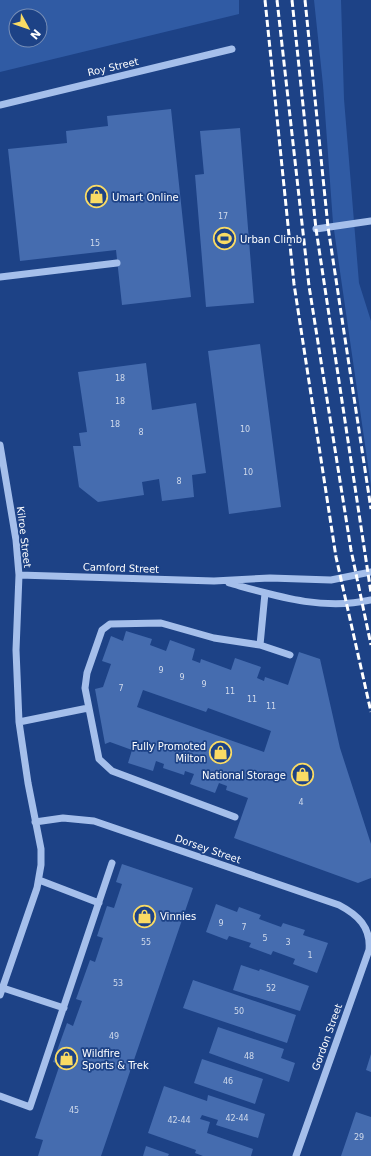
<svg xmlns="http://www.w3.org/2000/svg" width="371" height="1156" font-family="'DejaVu Sans',sans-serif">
	<rect width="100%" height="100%" fill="#1d4286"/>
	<path fill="#305ba4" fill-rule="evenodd" d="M0 0H239V14L0 72ZM16 16H40V40H16Z
		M314 0H341L344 99 359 283 371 321V486L333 223 323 85Z"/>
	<path fill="#456caf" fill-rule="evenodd" d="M171 109 191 297 122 305 116 250 20 261 8 149 67 143 66 131 108 126 107 116Z
		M240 128 254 303 206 307 195 175 204 174 200 131Z
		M260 344 281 507 229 514 208 351Z
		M146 363 152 410 196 403 206 473 192 475 194 497 162 501 159 479 142 482 144 495 98 502 79 487 73 446H81L79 433 87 432 78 372Z
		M126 631 152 639 150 645 166 651 170 640 195 649 192 660 200 663 201 659 231 670 235 658 261 667 257 678 264 681 265 677 288 685 299 652 320 659 340 748 371 844V878L358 883 234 838 248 798 226 790 227 786 219 783 215 793 190 784 194 774 185 771 184 775 163 768 164 764 156 761 153 771 128 763 132 750 110 742 105 744 95 689 103 687 111 664 102 661 111 636 123 641ZM143 690 206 712 208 708 271 731 264 752 137 707Z
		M122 864 193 888 101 1156H38L43 1140 35 1138 60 1064 53 1062 67 1023 73 1026 82 1001 76 999 90 960 95 962 103 938 97 936 107 906 114 908 122 884 116 882Z
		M216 904 237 912 239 907 261 915 259 919 281 927 283 923 305 930 303 935 328 943 317 973 293 964 295 959 273 951 271 955 249 947 251 943 229 936 227 940 206 932Z
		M241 965 259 971 260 969 309 986 300 1011 233 990Z
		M193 980 296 1015 287 1043 183 1008Z
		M218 1027 284 1049 281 1058 295 1063 289 1082 209 1053Z
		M371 1054V1072L366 1070Z
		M202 1059 263 1079 255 1104 194 1083Z
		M164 1086 207 1101 208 1095 265 1114 258 1138 216 1125 218 1120 202 1115 200 1119 210 1122 207 1133 253 1149 251 1156H203L195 1153 196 1150 148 1133Z
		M356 1112 371 1117V1156H341Z
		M146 1146 169 1154 168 1156H143Z"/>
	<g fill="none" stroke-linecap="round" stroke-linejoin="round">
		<path stroke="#a5bfeb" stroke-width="7" d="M0 105 232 49
			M316 229 371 221
			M0 277 117 263
			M0 445 16 540 19 575 16 650 19 722 28 783 41 849V865L37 888 0 995
			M19 575 214 581 270 578 331 580 371 572
			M229 583C276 596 322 611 371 600
			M260 645 265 593
			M19 722 88 708
			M235 817 112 771 99 759 85 688 87 673 102 630 110 624 161 623 214 638 260 645 290 655
			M35 822 63 818 94 821 339 905C358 915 371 927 369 950L296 1156
			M39 880 99 903
			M3 988 64 1008
			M0 1096 30 1107 112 863"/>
		<path stroke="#fff" stroke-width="3" stroke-dasharray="7 3" stroke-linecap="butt" d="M265 0 294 284 336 557 371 712
			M277 0 309 286 351 550 371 645
			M292 0 316 229 371 593
			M305 0 328 227 371 509"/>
	</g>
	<defs>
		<symbol id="shop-ring" viewBox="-11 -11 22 22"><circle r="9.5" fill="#1d4286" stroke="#fadb64" stroke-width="1.5"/><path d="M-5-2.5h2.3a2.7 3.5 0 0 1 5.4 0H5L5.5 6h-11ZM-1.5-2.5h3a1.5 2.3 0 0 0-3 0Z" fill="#fadb64"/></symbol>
		<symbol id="stadium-ring" viewBox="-11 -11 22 22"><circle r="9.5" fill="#1d4286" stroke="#fadb64" stroke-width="1.5"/><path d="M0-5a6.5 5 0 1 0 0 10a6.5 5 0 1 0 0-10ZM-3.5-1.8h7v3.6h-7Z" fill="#fadb64"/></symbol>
	</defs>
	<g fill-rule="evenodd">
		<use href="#shop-ring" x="84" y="184" width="25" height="25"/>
		<use href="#stadium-ring" x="212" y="226" width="25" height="25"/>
		<use href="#shop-ring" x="208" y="740" width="25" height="25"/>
		<use href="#shop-ring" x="290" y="762" width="25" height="25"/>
		<use href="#shop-ring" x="132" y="904" width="25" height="25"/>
		<use href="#shop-ring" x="54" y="1046" width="25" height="25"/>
	</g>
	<g text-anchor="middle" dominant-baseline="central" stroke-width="3.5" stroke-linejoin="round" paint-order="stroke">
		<g font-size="8" fill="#d0daeb">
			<text x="223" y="216">17</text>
			<text x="95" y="243">15</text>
			<text x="120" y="378">18</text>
			<text x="120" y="401">18</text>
			<text x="115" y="424">18</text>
			<text x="245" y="429">10</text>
			<text x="141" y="432">8</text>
			<text x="248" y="472">10</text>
			<text x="179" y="481">8</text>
			<text x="161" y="670">9</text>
			<text x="182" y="677">9</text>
			<text x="204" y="684">9</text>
			<text x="121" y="688">7</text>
			<text x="230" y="691">11</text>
			<text x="252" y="699">11</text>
			<text x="271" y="706">11</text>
			<text x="301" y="802">4</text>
			<text x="221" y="923">9</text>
			<text x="244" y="927">7</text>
			<text x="265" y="938">5</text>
			<text x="146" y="942">55</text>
			<text x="288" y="942">3</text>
			<text x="310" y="955">1</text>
			<text x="118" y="983">53</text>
			<text x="271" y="988">52</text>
			<text x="239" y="1011">50</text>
			<text x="114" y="1036">49</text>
			<text x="249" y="1056">48</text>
			<text x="228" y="1081">46</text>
			<text x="74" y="1110">45</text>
			<text x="237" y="1118">42-44</text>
			<text x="179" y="1120">42-44</text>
			<text x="359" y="1137">29</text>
		</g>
		<g font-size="10" fill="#fff" stroke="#1d4286">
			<text transform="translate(113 67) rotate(-13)">Roy Street</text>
			<text transform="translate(24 537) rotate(83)">Kilroe Street</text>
			<text transform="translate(121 568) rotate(2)">Camford Street</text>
			<text transform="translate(208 849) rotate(19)">Dorsey Street</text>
			<text transform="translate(327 1037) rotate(-70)">Gordon Street</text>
		</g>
		<g font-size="10" fill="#fff" stroke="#1d4286" text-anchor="start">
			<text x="112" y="197">Umart Online</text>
			<text x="240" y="239">Urban Climb</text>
			<text x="206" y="746" text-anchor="end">Fully Promoted<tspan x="206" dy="12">Milton</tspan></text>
			<text x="286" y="775" text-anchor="end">National Storage</text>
			<text x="160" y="916">Vinnies</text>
			<text x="82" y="1053">Wildfire<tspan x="82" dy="12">Sports &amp; Trek</tspan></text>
		</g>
	</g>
	<g transform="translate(28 28) rotate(130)"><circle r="19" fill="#1d4286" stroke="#778eb6"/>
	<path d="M0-3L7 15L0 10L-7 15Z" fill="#fadb64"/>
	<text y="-6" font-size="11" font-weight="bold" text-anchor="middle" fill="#ffffff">N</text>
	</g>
</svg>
